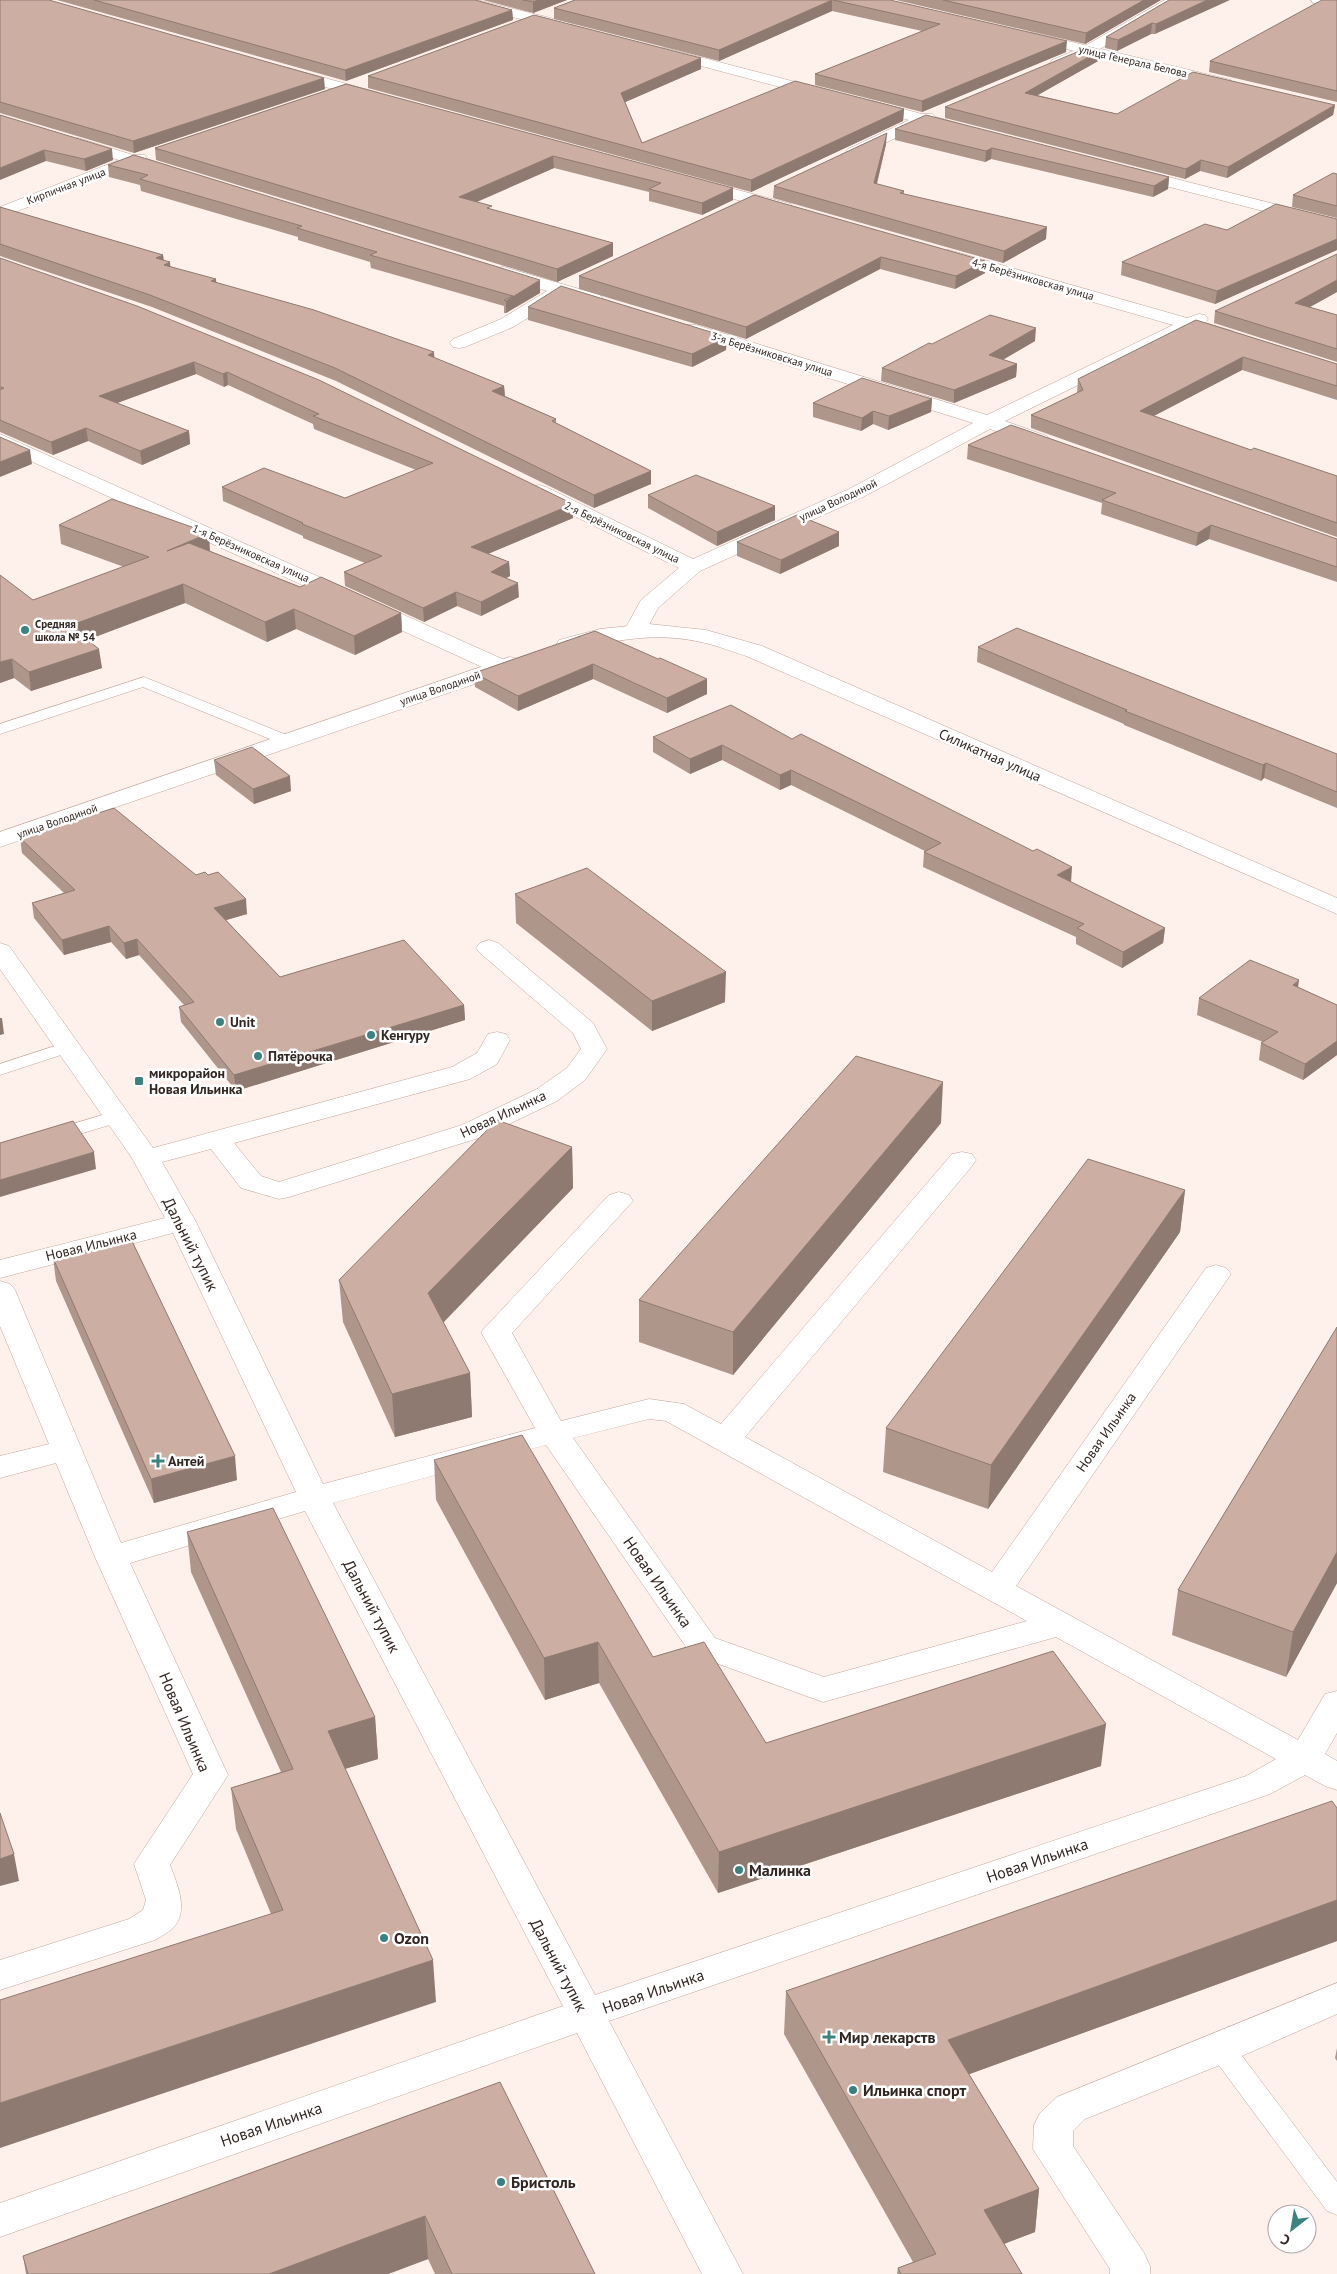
<svg xmlns="http://www.w3.org/2000/svg" width="1337" height="2274" font-family="'PT Sans',sans-serif">
	<rect width="100%" height="100%" fill="#fef1ec"/>
	<g fill="none" stroke-linecap="round" stroke-linejoin="round">
		<defs>
			<path id="lane" d="M144 677 294 738 296 741 294 744H282L143 687 0 734V724Z
				M67 1042 73 1043 76 1047 73 1051 0 1075V1064Z
				M116 1111 123 1113 125 1117 123 1121 53 1142 46 1140 44 1136 46 1132Z
				M1221 2037 1230 2040 1337 2182V2215L1327 2211 1212 2056 1208 2048 1212 2040Z"/>
			<path id="street" d="M452 0H477L571 23 573 26 566 30 454 3Z
				M1165 0H1182L1093 53 1057 67 1050 63 1052 60 1083 47Z
				M1311 0H1337V8L1313 3Z
				M665 48 830 91 833 94 830 97 825 99 660 55 658 52 660 49Z
				M288 68 380 93 383 96 380 99 375 101 283 75 281 72 283 69Z
				M869 100 922 114H933L936 117 961 124 963 127 961 130 955 132 925 124 860 155H848L846 152 848 149 909 120 864 108 861 105 864 102Z
				M78 138 133 155H145L147 159 170 166 172 169 170 172 164 174 135 165 0 218V207L119 160 72 146 70 143 72 140Z
				M1133 168 1337 220V230L1127 176 1125 173 1127 170Z
				M696 179 791 204 793 208 791 212 785 213 690 187 688 184 690 181Z
				M949 250 1187 318 1199 314 1205 315 1208 319 1205 323 1233 331 1236 335 1233 339 1227 340 1190 330 1005 421 1047 436 1050 440 1047 444 1040 446 1033 444 990 429 863 497 700 571 658 608 644 634 636 635 628 634 625 629 641 600 679 568 532 495 529 491 532 487 539 485 546 487 693 559 849 489 973 423 684 333 681 329 684 325H696L987 415 1173 325 943 259 940 255 943 251Z
				M504 267 600 295 603 299 600 303 594 304 564 296 513 327 465 347 459 348 453 347 450 343 453 339 501 319 547 291 498 276 495 272 498 268Z
				M0 434 509 662 512 667 509 672 501 674 493 672 0 447Z
				M489 940 498 943 593 1023 607 1049 585 1080 557 1101 482 1137 289 1197 279 1199 241 1188 211 1149 162 1162 196 1222 323 1484 535 1428 481 1332 609 1195 619 1192 629 1195 633 1201 512 1333 561 1421 649 1399 684 1404 721 1424 952 1154 962 1152 972 1154 976 1160 972 1166 745 1437 992 1572 1206 1268 1216 1265 1226 1268 1231 1274 1016 1586 1298 1740 1325 1694 1337 1691V1733L1325 1754 1337 1761V1790L1325 1786 1305 1775 1270 1794 609 2021 743 2274H702L577 2033 0 2237V2203L563 2006 305 1511 130 1563 228 1775 170 1865C177 1884 190 1912 172 1929 167 1933 160 1937 155 1940L0 1990V1960L129 1919 143 1910 146 1900 134 1864 193 1774 95 1557 56 1463 0 1478V1456L49 1444 0 1326V1281L10 1284 15 1290 121 1543 296 1492 173 1233 0 1278V1260L165 1218 132 1158 0 969V943L9 946 153 1148 452 1067 477 1053 488 1034 497 1032 506 1034 510 1040 497 1064 470 1079 234 1143 261 1176 279 1182 462 1125 537 1089 567 1068 581 1049 573 1033 480 953 476 948 480 943ZM649 1419 666 1421 1027 1621 824 1677 715 1638 573 1438ZM546 1445 691 1654 823 1702 1056 1637 1276 1759 1246 1776 595 1995 333 1503Z
				M1337 1983V2014L1235 2059 1085 2119 1073 2131V2146L1144 2253 1150 2266V2274H1110V2269L1033 2149 1034 2125 1040 2113 1057 2097Z"/>
			<path id="secondary" d="M1030 32 1231 80 1234 83 1231 86 1226 88 1025 39 1023 36Z
				M649 624 706 630 762 646 1337 898V914L746 656C733 652 719 646 705 643 656 631 615 640 567 652L559 650 556 645 559 640 600 629Z
				M510 657 518 659 521 664 518 669 0 847V832Z"/>
		</defs>
		<use href="#lane" stroke="#c2a599" stroke-width="1"/>
		<use href="#street" stroke="#c2a599" stroke-width="1"/>
		<use href="#secondary" stroke="#c2a599" stroke-width="1"/>
		<use href="#lane" fill="#fff" fill-rule="evenodd"/>
		<use href="#street" fill="#fff" fill-rule="evenodd"/>
		<use href="#secondary" fill="#fff" fill-rule="evenodd"/>
	</g>
	<path fill="#af968b" d="M0 0 325 89 134 153 0 113Z
		M57 0H475L512 10 513 20 346 81Z
		M483 0H567L533 13Z
		M575 0H890L1066 52 922 112 815 85V74L922 31 832 11 719 61 554 19V8Z
		M896 0H1161L1085 44Z
		M1169 0 1155 34H1151L1117 51 1105 48 1106 37Z
		M1337 0V102L1209 72 1210 61Z
		M701 58V69L625 102 642 143 904 109 903 121 751 192 368 88V76Z
		M1100 60 1037 95 1117 114 1335 105 1333 115 1227 178 1200 171 1185 179 945 118V107Z
		M346 84 733 200 702 215 649 201V192L554 168 477 202 492 210 613 243V256L557 282 156 160 155 148Z
		M0 115 113 160 86 171 46 161Z
		M895 129 1169 177 1168 189 1153 197 991 159 985 162 895 140Z
		M886 144 877 184 904 191V194L1046 239 1003 263 773 198 774 186Z
		M134 155 540 293 506 313H504V306L371 268 370 262 298 240V237L141 191 140 185 109 177 108 165Z
		M1337 174V218L1292 207 1293 195Z
		M754 195 985 273 955 289 880 269 746 339 579 289V276Z
		M0 207 163 255 164 261 171 267 434 358 504 386 505 396 556 419V423L651 471V484L594 508 336 381 152 307 0 256Z
		M1337 219V250L1215 304 1121 275 1122 262 1227 230Z
		M0 258 573 504V518L488 554 509 562 510 576 506 578 519 597 481 616 457 606 424 622 345 586 344 572 365 563 303 538V536L223 501 222 487 345 498 416 470 314 429 313 424 228 385 224 387 196 374 117 403 189 431 190 444 142 465 88 441 53 455 0 432Z
		M1337 292 1309 307 1337 315V362L1214 323 1215 311Z
		M528 307 726 350 692 367 528 320Z
		M1196 320 1337 364V400L1242 370 1154 416 1251 450 1337 476V537L1031 428V415L1077 393 1078 379Z
		M1035 341 1003 360 1017 364 1016 377 954 403 881 381 882 368 932 344Z
		M932 399 931 412 888 430 873 424 861 431 813 417V403Z
		M968 445 1337 539V582L1209 539 1196 546 1101 514 1102 503 967 459Z
		M648 495 775 506V520L717 546 648 508Z
		M59 525 210 551 300 587 401 613 402 632 355 655 296 629 267 642 185 603 87 640 102 668 31 691 14 678 0 683 33 600 124 567 61 544Z
		M737 542 839 546 780 574 737 556Z
		M595 631 707 694 667 713 593 679 518 711 475 687 474 673Z
		M978 647 1337 754V808L1264 778 1261 781 1124 725V724L977 662Z
		M653 737 792 739 1071 882 1165 928 1163 943 1122 968 1076 944V937L923 867 924 852 925 851 791 785 780 790 722 760 690 774 653 752Z
		M214 760 291 791 254 804 216 775Z
		M20 838 196 875 247 914 226 920 280 977 464 1005 465 1020 236 1091 181 1022 179 1007 184 1005 139 955 126 959 111 942 64 955 34 918 32 903 64 893 22 853Z
		M515 894 725 1002 652 1031 516 923Z
		M1298 987 1337 1005V1055L1303 1080 1259 1060 1261 1043 1263 1042 1197 1015 1199 998Z
		M941 1123 733 1375 639 1342V1300Z
		M572 1147 573 1188 443 1323 470 1373 472 1417 395 1437 343 1322 339 1280Z
		M1185 1190 1180 1232 988 1509 883 1472 886 1428Z
		M53 1258 237 1480 154 1503 56 1281Z
		M1337 1327V1583L1286 1677 1172 1635 1178 1590Z
		M434 1460 653 1657 766 1743 1101 1766 718 1893 599 1683 545 1700 436 1500Z
		M187 1532 375 1717 378 1759 345 1769 436 2002 271 1914 236 1829 231 1788 281 1772 191 1572Z
		M1337 1808V1941L969 2074 1039 2189 1035 2232 1004 2244 1022 2274H897L898 2268 913 2262 784 2034 786 1991Z
		M1337 2048V2061L1335 2058Z
		M500 2082 595 2274H435L428 2259 388 2274H26L23 2256Z"/>
	<path fill="#8f7a71" d="M539 0H567L533 13V2Z
		M832 0V11L719 61V50Z
		M1144 0H1161L1085 44 1086 33Z
		M1207 0H1230L1155 34 1156 24Z
		M512 10 513 20 346 81 345 70Z
		M1152 23 1151 34 1117 51 1118 40Z
		M1067 41 1066 52 922 112V101Z
		M1101 50 1100 60 1024 103 1025 93Z
		M701 58V69L621 104V93Z
		M324 78 325 89 134 153 133 141Z
		M1335 105 1333 115 1227 178 1228 167Z
		M904 109 903 121 751 192V180Z
		M887 133 886 144 874 195V183Z
		M992 148 991 159 985 162 986 151Z
		M112 149 113 160 86 171 84 159Z
		M44 150 46 161 0 180V168Z
		M553 156 554 168 460 209 459 197Z
		M1201 160 1200 171 1185 179 1186 169Z
		M1169 177 1168 189 1153 197 1154 186Z
		M733 188V200L702 215V203Z
		M1047 227 1046 239 1003 263 1004 251Z
		M1337 239V250L1215 304 1217 291Z
		M613 243V256L557 282V269Z
		M163 255 164 265 170 262 171 275 156 258Z
		M881 257 880 269 746 339V327Z
		M985 261V273L955 289 956 276Z
		M216 279 217 291 211 281Z
		M540 280V293L506 313V301Z
		M1337 280V292L1294 316 1295 303Z
		M1036 328 1035 341 988 368 989 355Z
		M727 337 726 350 692 367V354Z
		M434 352 435 365 428 355Z
		M1243 357 1242 370 1138 424 1140 411Z
		M194 362 196 374 101 409 99 396Z
		M1017 364 1016 377 954 403V390Z
		M227 372 228 385 224 387 223 374Z
		M504 386 505 399 492 391Z
		M932 399 931 412 888 430 889 416Z
		M873 411V424L861 431 862 418Z
		M86 428 88 441 53 455 51 442Z
		M189 431 190 444 142 465 140 451Z
		M30 450 32 464 0 477V462Z
		M651 471V484L594 508V495Z
		M573 504V518L471 561V547Z
		M775 506V520L717 546V532Z
		M1211 525 1209 539 1196 546 1198 533Z
		M839 532V546L780 574 781 560Z
		M209 533 210 551H167Z
		M509 562 510 576 491 586V572Z
		M518 583 519 597 481 616V602Z
		M183 584 185 603 71 646 69 626Z
		M456 592 457 606 424 622 423 608Z
		M294 609 296 629 267 642 265 622Z
		M401 613 402 632 355 655 354 636Z
		M99 649 102 668 31 691 29 672Z
		M12 659 14 678 0 683V662Z
		M593 664V679L518 711V696Z
		M707 679V694L667 713V698Z
		M722 745V760L690 774V759Z
		M1266 763 1264 778 1261 781 1263 765Z
		M791 770V785L780 790V775Z
		M290 776 291 791 254 804 253 789Z
		M1072 867 1071 883 1057 875Z
		M246 899 247 914 216 923 214 908Z
		M109 926 111 942 64 955 62 940Z
		M1165 928 1163 943 1122 968 1123 952Z
		M137 939 139 955 126 959 124 943Z
		M726 972 725 1002 652 1031V1001Z
		M1299 980 1297 996 1293 985Z
		M464 1005 465 1020 236 1091 234 1075Z
		M0 1018H2L4 1034 0 1035Z
		M1337 1041V1055L1303 1080 1305 1064Z
		M943 1082 941 1123 733 1375V1332Z
		M572 1147 573 1188 430 1336 428 1293Z
		M94 1152 96 1169 0 1197V1180Z
		M1185 1190 1180 1232 988 1509 991 1465Z
		M470 1373 472 1417 395 1437 392 1394Z
		M235 1456 237 1480 154 1503 151 1479Z
		M1337 1552V1583L1286 1677 1293 1632Z
		M598 1642 599 1683 545 1700 544 1658Z
		M375 1717 378 1759 331 1773 328 1731Z
		M1106 1724 1101 1766 718 1893 719 1852Z
		M14 1854 19 1881 0 1886V1859Z
		M1337 1900V1941L945 2083 948 2040Z
		M433 1960 436 2002 0 2148V2103Z
		M1039 2189 1035 2232 980 2253 984 2210Z
		M425 2216 428 2259 388 2274H269Z"/>
	<path fill="#ccaea2" stroke="#8f7a71" d="M0 0H49L324 78 133 141 0 102Z
		M94 0H475L512 10 345 70Z
		M523 0H539L533 2Z
		M575 0H832L719 50 554 8Z
		M833 0H890L1067 41 922 101 815 74 940 24Z
		M943 0H1144L1086 33Z
		M1169 0H1207L1156 24 1152 23 1118 40 1106 37Z
		M1322 0H1337V91L1210 61Z
		M534 15 701 58 621 93 642 143 795 81 904 109 751 180 368 76Z
		M1089 47 1101 50 1025 93 1117 114 1193 72 1335 105 1228 167 1201 160 1186 169 945 107Z
		M346 84 733 188 702 203 649 189 661 183 553 156 459 197 492 206 487 208 613 243 557 269 155 148Z
		M0 115 112 149 84 159 44 150 0 168Z
		M926 115 1169 177 1154 186 992 148 986 151 895 129Z
		M887 133 874 183 904 191 900 193 1047 227 1004 251 774 186Z
		M134 155 540 280 506 301 504 300 513 296 370 255 377 252 297 228 302 226 140 179 148 175 108 165Z
		M1333 173 1337 174V206L1293 195Z
		M754 195 985 261 956 276 881 257 746 327 579 276Z
		M1276 204 1337 219V239L1217 291 1122 262 1205 224 1227 230Z
		M0 207 163 255 156 258 170 262 164 265 216 279 211 281 314 310 434 352 428 355 504 386 492 391 556 419 552 421 651 471 594 495 335 368 150 295 0 244Z
		M1337 254V280L1295 303 1337 315V349L1215 311Z
		M0 258 137 306 319 380 573 504 471 547 509 562 491 572 518 583 481 602 456 592 423 608 344 572 382 556 302 524 303 523 222 487 264 468 345 498 433 463 313 416 319 414 227 372 223 374 194 362 99 396 189 431 140 451 86 428 51 442 0 420V390L4 388 0 387Z
		M561 286 727 337 692 354 528 307Z
		M990 315 1036 328 989 355 1017 364 954 390 882 368 929 343 932 344Z
		M1196 320 1337 364V386L1243 357 1140 411 1251 450 1254 448 1337 476V523L1031 415 1083 390 1078 379Z
		M862 378 932 399 889 416 873 411 862 418 813 403Z
		M1011 425 1337 539V567L1211 525 1198 533 1102 500 1116 493 968 445Z
		M0 437 30 450 0 462Z
		M696 475 775 506 717 532 648 495Z
		M112 499 209 533 167 551 189 543 300 587 321 577 401 613 354 636 294 609 265 622 183 584 69 626 99 649 29 672 12 659 0 662V575L33 600 149 557 59 525Z
		M797 515 839 532 781 560 737 542Z
		M1017 628 1337 754V792L1266 763 1263 765 1125 711 1127 710 978 647Z
		M595 631 658 659 660 658 707 679 667 698 593 664 518 696 474 673Z
		M731 705 792 739 801 734 1033 851 1037 849 1072 867 1057 875 1165 928 1123 952 1077 928 1084 924 924 852 941 843 791 770 780 775 722 745 690 759 653 737Z
		M252 747 290 776 253 789 214 760Z
		M114 808 196 875 205 872 208 875 218 872 246 899 214 908 280 977 404 940 464 1005 234 1075 179 1007 194 1002 137 939 124 943 109 926 62 940 32 903 75 890 20 838Z
		M587 868 726 972 652 1001 515 894Z
		M1250 960 1299 980 1293 985 1337 1005V1041L1305 1064 1261 1043 1278 1032 1199 998Z
		M856 1056 943 1082 733 1332 639 1300Z
		M497 1120 572 1147 428 1293 470 1373 392 1394 339 1280Z
		M73 1121 94 1152 0 1180V1143Z
		M1088 1159 1185 1190 991 1465 886 1428Z
		M131 1239 235 1456 151 1479 53 1258Z
		M1337 1327V1552L1293 1632 1178 1590Z
		M522 1435 653 1657 704 1642 766 1743 1053 1651 1106 1724 719 1852 598 1642 544 1658 434 1460Z
		M273 1508 375 1717 328 1731 433 1960 0 2103V2000L283 1910 231 1788 293 1769 187 1532Z
		M1332 1801 1337 1808V1900L948 2040 1039 2189 984 2210 1022 2274H901L898 2268 936 2254 786 1991Z
		M0 1813 14 1854 0 1859Z
		M500 2082 595 2274H452L425 2216 269 2274H28L23 2256Z"/>
	<g fill="#3b8380" stroke="#fff" stroke-width="2">
		<circle cx="25" cy="630" r="5"/>
		<circle cx="220" cy="1022" r="5"/>
		<circle cx="371" cy="1035" r="5"/>
		<circle cx="258" cy="1056" r="5"/>
		<rect x="134" y="1076" width="10" height="10" rx="2.5"/>
		<path d="M155.5 1453.5h5v5h5v5h-5v5h-5v-5h-5v-5h5z"/>
		<circle cx="739" cy="1870" r="5"/>
		<circle cx="384" cy="1938" r="5"/>
		<path d="M826.5 2029.5h5v5h5v5h-5v5h-5v-5h-5v-5h5z"/>
		<circle cx="853" cy="2090" r="5"/>
		<circle cx="501" cy="2182" r="5"/>
	</g>
	<g text-anchor="middle" dominant-baseline="central" stroke-width="5" stroke-linejoin="round" paint-order="stroke">
		<g font-size="11" fill="#322622" stroke="#fff">
			<text transform="translate(1133 61) rotate(13)">улица Генерала Белова</text>
			<text transform="translate(66 186) rotate(-21)">Кирпичная улица</text>
			<text transform="translate(1033 279) rotate(16)">4-я Берёзниковская улица</text>
			<text transform="translate(772 354) rotate(17)">3-я Берёзниковская улица</text>
			<text transform="translate(838 500) rotate(-25)">улица Володиной</text>
			<text transform="translate(622 532) rotate(26)">2-я Берёзниковская улица</text>
			<text transform="translate(251 553) rotate(24)">1-я Берёзниковская улица</text>
			<text transform="translate(440 688) rotate(-19)">улица Володиной</text>
			<text transform="translate(57 821) rotate(-19)">улица Володиной</text>
		</g>
		<g font-size="11" font-weight="bold" fill="#322622" stroke="#fff" text-anchor="start">
			<text x="35" y="624">Средняя<tspan x="35" dy="13">школа № 54</tspan></text>
		</g>
		<g font-size="14" fill="#322622" stroke="#fff">
			<text transform="translate(990 755) rotate(24)">Силикатная улица</text>
			<text transform="translate(503 1114) rotate(-25)">Новая Ильинка</text>
			<text transform="translate(91 1245) rotate(-14)">Новая Ильинка</text>
			<text transform="translate(1106 1432) rotate(-55)">Новая Ильинка</text>
		</g>
		<g font-size="14" font-weight="bold" fill="#322622" stroke="#fff" text-anchor="start">
			<text x="230" y="1022">Unit</text>
			<text x="381" y="1035">Кенгуру</text>
			<text x="268" y="1056">Пятёрочка</text>
			<text x="149" y="1073">микрорайон<tspan x="149" dy="16">Новая Ильинка</tspan></text>
			<text x="168" y="1461">Антей</text>
		</g>
		<g font-size="16" fill="#322622" stroke="#fff">
			<text transform="translate(191 1244) rotate(63)">Дальний тупик</text>
			<text transform="translate(658 1582) rotate(55)">Новая Ильинка</text>
			<text transform="translate(372 1606) rotate(62)">Дальний тупик</text>
			<text transform="translate(185 1722) rotate(67)">Новая Ильинка</text>
			<text transform="translate(1037 1860) rotate(-19)">Новая Ильинка</text>
			<text transform="translate(559 1965) rotate(62)">Дальний тупик</text>
			<text transform="translate(653 1991) rotate(-19)">Новая Ильинка</text>
			<text transform="translate(271 2124) rotate(-19)">Новая Ильинка</text>
		</g>
		<g font-size="16" font-weight="bold" fill="#322622" stroke="#fff" text-anchor="start">
			<text x="749" y="1870">Малинка</text>
			<text x="394" y="1938">Ozon</text>
			<text x="839" y="2037">Мир лекарств</text>
			<text x="863" y="2090">Ильинка спорт</text>
			<text x="511" y="2182">Бристоль</text>
		</g>
	</g>
	<g transform="translate(1292 2229) rotate(211)"><circle r="24" fill="#ffffff" stroke="#ada8a7"/>
	<path d="M0-4L9 19L0 12L-9 19Z" fill="#3b8380"/>
	<text y="-8" font-size="14" font-weight="bold" text-anchor="middle" fill="#322622">С</text>
	</g>
</svg>
